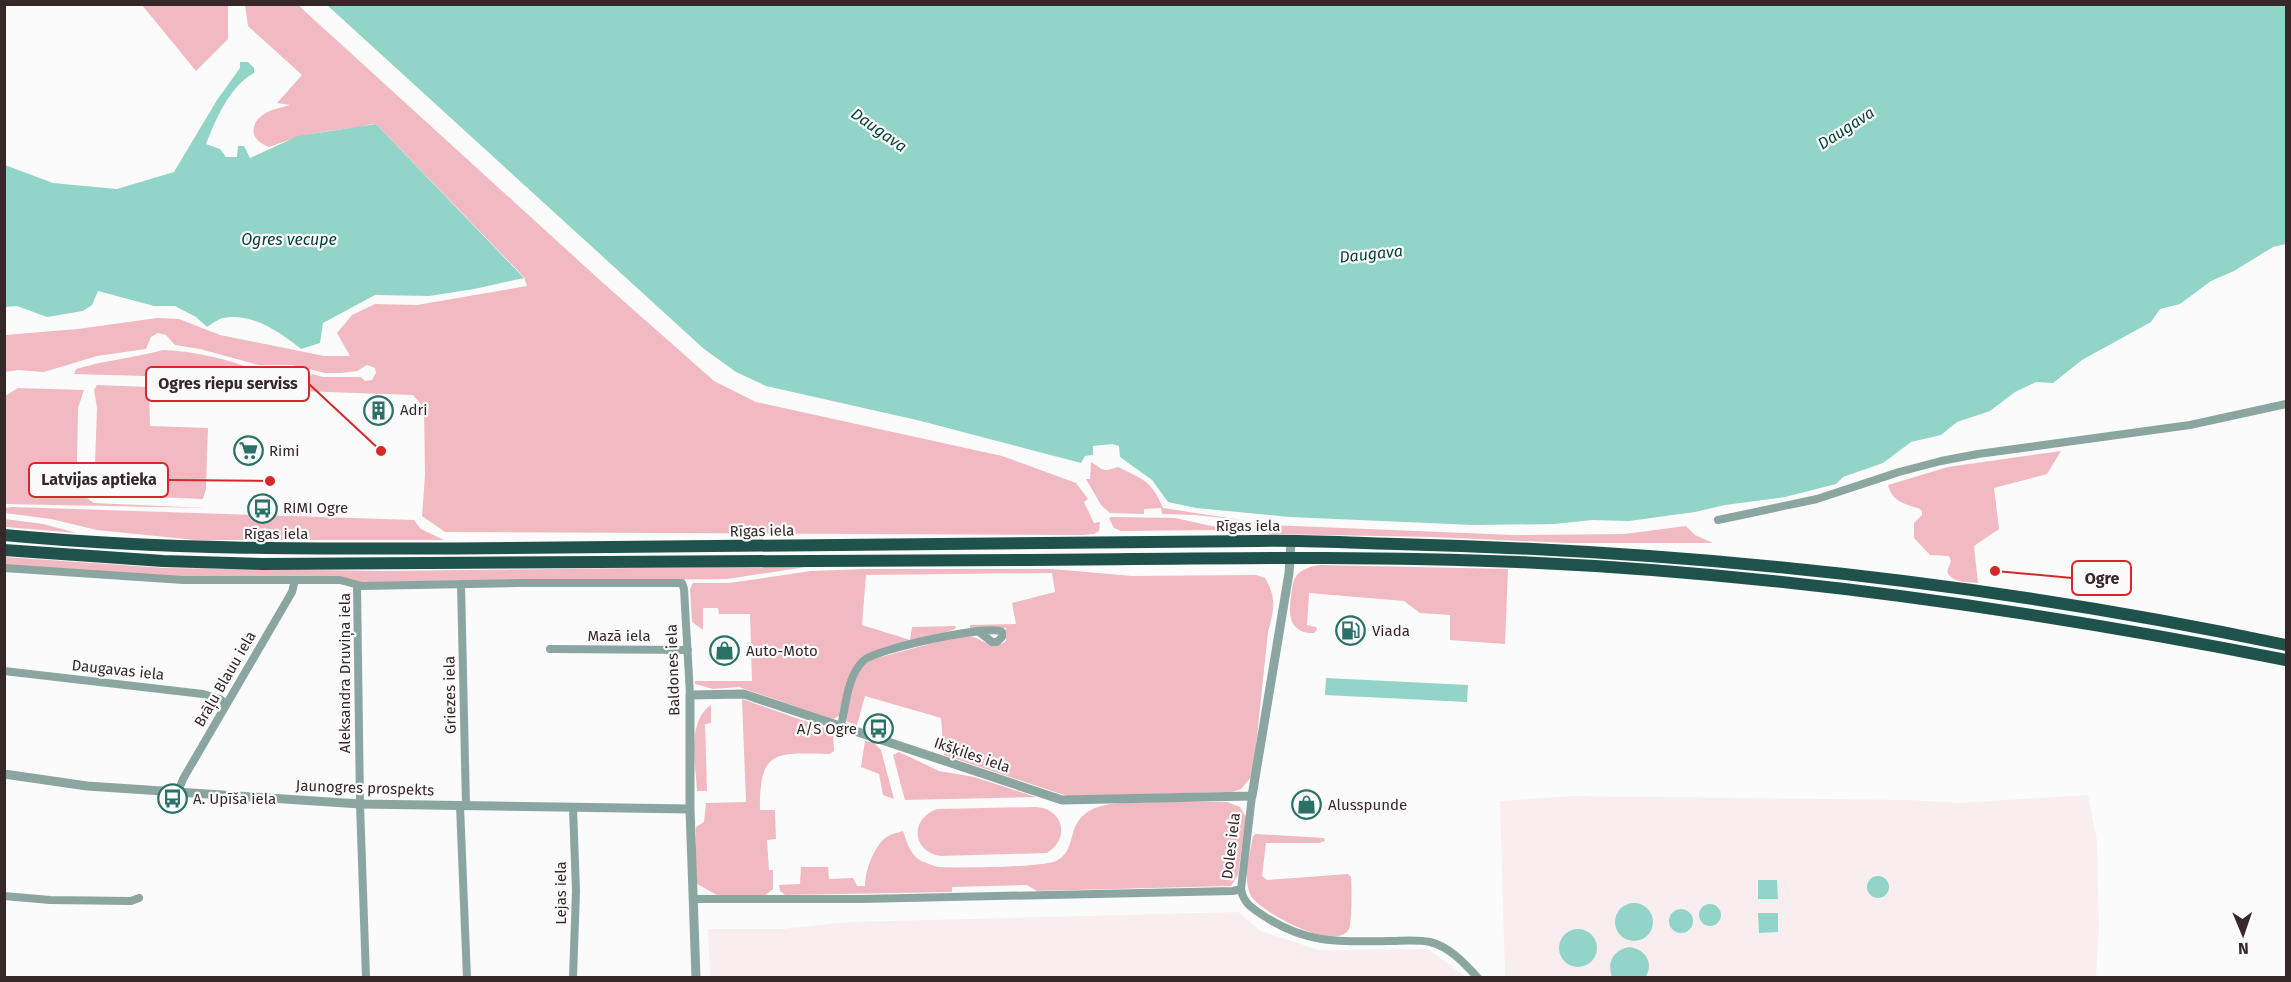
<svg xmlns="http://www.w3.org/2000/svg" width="2291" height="982" font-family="'Fira Sans',sans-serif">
	<rect width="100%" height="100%" fill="#fbfbfb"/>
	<path fill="#f8eeef" d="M2088 795 2097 841 2099 928 2096 977H1505L1500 801 1571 796 1911 800 1958 803Z
		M1238 912 1261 931 1319 950 1428 949 1466 977H710L708 929H782L850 922Z"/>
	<path fill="#f1bac2" d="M142 5H228V39L196 71Z
		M245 5H298L602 282 714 381 756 402 1002 456 1076 483 1088 499 1084 502 1094 523 1100 522 1099 531 1094 534 1083 535 445 532 422 516 425 475 424 408 413 395 300 391 293 387 302 383 312 374 323 377H361L365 381 372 380 376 373 375 368 367 365 357 371 341 373H325L292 365H259L200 349 175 345 166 335 158 333 151 337 146 349 97 356 44 372 18 370 5 372V335L78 329 157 318 179 319 220 335 324 356H350L337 333 352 315 375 304 417 305 527 286 524 277 376 124C368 124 361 127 353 128 322 131 297 136 269 147 245 138 251 118 272 110 278 108 284 107 290 105L277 103 302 75 248 26Z
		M163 350C204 352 249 363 283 385L282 388C213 377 144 376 74 374L76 369C105 360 134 358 163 350Z
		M97 385 149 387 150 426 208 428 206 489 203 499 106 495 98 493 92 487 90 480 95 464 97 408 94 390Z
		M18 388 84 390 78 408 77 463 84 496 94 503 206 508 5 504V396Z
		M2061 451 2047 474 1994 488 1999 529 1974 546 1978 583C1966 582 1953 583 1947 572L1951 561 1949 556 1930 555 1914 538V523L1922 515V511L1920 509C1906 504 1892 502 1888 485L1948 467Z
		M1091 462C1104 469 1100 473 1118 467 1144 480 1151 480 1163 508L1242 520 1195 515 1162 514 1161 508 1144 509V514L1110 513 1101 505 1086 479H1090Z
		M12 507 414 520 421 529 444 540H195L97 530 51 519 5 513V508Z
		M1112 517 1175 518 1248 534 1215 530 1121 531 1114 528 1109 518Z
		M5 519 43 524 77 533 5 527Z
		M1269 525 1514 535 1624 534 1686 526 1695 535 1713 543H1568L1431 537 1269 534Z
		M5 557 166 568 386 571 812 566 727 579 365 583 338 577 170 576 5 565Z
		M1319 565 1508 569 1505 644 1450 640V615L1420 613 1404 601 1309 593 1307 625 1316 627 1317 630 1314 633C1290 634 1288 615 1291 597 1292 591 1292 583 1295 578 1300 569 1310 567 1319 565Z
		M866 569H1052L1132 576 1256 575 1265 578C1277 598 1274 610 1268 632L1253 775 1241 789 1232 792 1067 796 944 755 941 718 865 696 857 725 847 722 846 716C851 695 852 674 870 660L955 637C960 636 966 635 970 636 984 639 992 652 1006 641V628L970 629V625L1016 624 1012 603 1055 592 1052 573 866 575 862 625 910 640 912 627 956 626 955 629 923 640 887 647 864 656 851 672 841 715 833 719 739 687 713 689 695 684V681H752L750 614H719L718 608H703V630L692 622 690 589 693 583H729L811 571Z
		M742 699 833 731 834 751 830 754C776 753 759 748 760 810H775L776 839 767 840 769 870H773V889L765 895H717L697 884 695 876 696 827 704 822 706 803 746 802Z
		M711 705V723L705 724 707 791H697C696 765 686 722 711 705Z
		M865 741 873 742 881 750 894 799 883 795 879 774 861 767Z
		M899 752 939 771 974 777 1036 797 905 800 893 755Z
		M1151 802H1227L1240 807 1246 817 1238 875 1231 886 1037 891 1027 885 952 887V892L785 895 780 891 779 885 800 884 801 867H828L829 879 853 878 857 886H865C865 871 873 849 885 838 890 834 897 833 903 831 906 840 910 853 918 859 923 862 933 866 939 867 957 868 1045 868 1058 860 1068 854 1070 844 1073 833 1083 798 1122 804 1151 802Z
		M1035 807C1063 808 1071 838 1047 853L941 856C912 852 909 819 937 809Z
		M1256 834 1324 838 1325 841 1319 843H1266L1262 876 1267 880 1348 874 1351 877C1352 885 1352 923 1349 929 1336 953 1262 913 1251 896 1242 879 1250 854 1253 836Z"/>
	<path fill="#92d4c8" d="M327 5H2286V244L2273 247 2234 271 2211 281 2180 304 2160 309 2151 322 2082 360 2053 383 2036 382 2015 392 1990 411 1957 422 1941 435 1911 442 1883 463 1843 477 1836 484 1785 497 1725 505 1695 512 1629 521 1592 520 1554 524 1474 525 1290 517 1196 508 1168 502 1152 480 1120 457 1119 446 1112 444 1093 446V455L1085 456 1081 463 921 421 766 386 736 372 704 349Z
		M240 62H248L254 68V73C229 87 216 119 206 144L220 149 226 157H237L238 146H244L250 158 298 136 376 124 524 278 474 289 429 296 375 295 323 323 320 343 301 349C281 333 252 312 223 318 218 319 212 324 207 327L196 317 175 306H154L98 291 92 305 83 311 47 317 17 306 5 307V165L53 183 117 189 174 172 217 100 240 68Z
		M1326 678 1468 685 1467 702 1325 695Z
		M1867 887a11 11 0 1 1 22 0a11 11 0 1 1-22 0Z
		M1758 880H1777L1778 899H1758Z
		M1615 922a19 19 0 1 1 38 0a19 19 0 1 1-38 0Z
		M1699 915a11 11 0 1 1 22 0a11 11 0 1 1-22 0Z
		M1669 921a12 12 0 1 1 24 0a12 12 0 1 1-24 0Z
		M1758 913H1778V932L1759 933Z
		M1559 948a19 19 0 1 1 38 0a19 19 0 1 1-38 0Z
		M1629 947C1645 949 1654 962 1646 977H1612C1607 962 1613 950 1629 947Z"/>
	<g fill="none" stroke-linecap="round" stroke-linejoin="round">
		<path stroke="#8ba6a1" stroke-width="8" d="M1718 520 1817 499 1899 472 1941 461 1978 454 2190 425 2286 404
			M4 568 183 580H340L362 586 519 583H682L684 589 690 695
			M461 584 466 806
			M357 585 360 804 366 978
			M550 649 688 650
			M4 671 203 694 220 699 226 704
			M841 726C846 705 847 677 863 661 875 649 989 624 1002 632V637L997 642H992L978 631
			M178 792 183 779 292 592 295 580
			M1252 796 1241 889C1243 903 1253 909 1264 916 1306 944 1340 942 1388 941 1401 941 1417 939 1430 942 1450 947 1464 963 1478 978
			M460 806 467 978
			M573 808 576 891 573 978
			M4 896 50 900 131 901 139 898
			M693 899H861L1233 891 1241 889"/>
		<path stroke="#8ba6a1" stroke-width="9" d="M4 774 87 786 360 804 690 809
			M696 978 690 809V695L744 694 1062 800 1252 796 1289 573 1291 541"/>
		<path stroke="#1e524b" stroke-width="12" d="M4 535C173 551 341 549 510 548 760 547 1009 541 1258 541 1304 540 1350 543 1396 544 1695 551 1993 583 2286 645
			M4 550 163 561 262 564C517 562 773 561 1028 560 1191 559 1354 555 1518 562 1776 573 2033 610 2286 660"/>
	</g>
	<defs>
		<symbol id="building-ring" viewBox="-11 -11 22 22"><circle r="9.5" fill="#fbfbfb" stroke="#2a7167" stroke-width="1.5"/><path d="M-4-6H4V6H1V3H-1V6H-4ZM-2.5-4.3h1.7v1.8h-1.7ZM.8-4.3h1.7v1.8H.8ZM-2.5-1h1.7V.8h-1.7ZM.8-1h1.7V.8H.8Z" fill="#2a7167"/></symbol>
		<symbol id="supermarket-ring" viewBox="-11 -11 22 22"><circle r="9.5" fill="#fbfbfb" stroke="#2a7167" stroke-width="1.5"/><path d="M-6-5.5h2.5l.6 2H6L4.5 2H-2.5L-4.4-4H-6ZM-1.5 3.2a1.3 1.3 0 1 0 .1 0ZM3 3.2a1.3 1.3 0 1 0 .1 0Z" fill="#2a7167"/></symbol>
		<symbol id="bus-ring" viewBox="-11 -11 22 22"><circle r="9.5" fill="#fbfbfb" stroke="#2a7167" stroke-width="1.5"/><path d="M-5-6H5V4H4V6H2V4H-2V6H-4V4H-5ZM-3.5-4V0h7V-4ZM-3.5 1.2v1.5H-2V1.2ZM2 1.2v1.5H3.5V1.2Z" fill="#2a7167"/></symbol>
		<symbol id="fuel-ring" viewBox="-11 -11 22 22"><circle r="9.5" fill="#fbfbfb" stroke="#2a7167" stroke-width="1.5"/><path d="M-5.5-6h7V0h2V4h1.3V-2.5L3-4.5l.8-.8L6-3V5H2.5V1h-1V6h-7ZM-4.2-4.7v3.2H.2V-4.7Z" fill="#2a7167"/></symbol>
		<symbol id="shop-ring" viewBox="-11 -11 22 22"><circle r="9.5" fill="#fbfbfb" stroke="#2a7167" stroke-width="1.5"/><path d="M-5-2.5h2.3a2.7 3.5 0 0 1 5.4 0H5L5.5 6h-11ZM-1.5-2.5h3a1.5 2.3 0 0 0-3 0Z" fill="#2a7167"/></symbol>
	</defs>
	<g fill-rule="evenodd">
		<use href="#building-ring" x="362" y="394" width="33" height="33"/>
		<use href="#supermarket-ring" x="232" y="434" width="33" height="33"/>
		<use href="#bus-ring" x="246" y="492" width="33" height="33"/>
		<use href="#fuel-ring" x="1334" y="614" width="33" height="33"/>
		<use href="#shop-ring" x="708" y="634" width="33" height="33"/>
		<use href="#bus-ring" x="862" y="712" width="33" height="33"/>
		<use href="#bus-ring" x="156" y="782" width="33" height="33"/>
		<use href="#shop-ring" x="1290" y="788" width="33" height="33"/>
	</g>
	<g text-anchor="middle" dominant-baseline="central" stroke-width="4.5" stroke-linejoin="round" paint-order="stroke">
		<g font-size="15" fill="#362729" stroke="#fbfbfb" text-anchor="start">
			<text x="400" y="410">Adri</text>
			<text x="269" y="451">Rimi</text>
			<text x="283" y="508">RIMI Ogre</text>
			<text x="1372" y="631">Viada</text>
			<text x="746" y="651">Auto-Moto</text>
			<text x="857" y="729" text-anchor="end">A/S Ogre</text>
			<text x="193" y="799">A. Upīša iela</text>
			<text x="1328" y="805">Alusspunde</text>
		</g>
		<g font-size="15" fill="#362729" stroke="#fbfbfb">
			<text x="1248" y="526">Rīgas iela</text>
			<text transform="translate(762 531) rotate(-1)">Rīgas iela</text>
			<text x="276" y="534">Rīgas iela</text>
			<text x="619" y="636">Mazā iela</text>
			<text transform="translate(118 670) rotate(6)">Daugavas iela</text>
			<text transform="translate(673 670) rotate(-92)">Baldones iela</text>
			<text transform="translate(345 673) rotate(-90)">Aleksandra Druviņa iela</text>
			<text transform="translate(225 679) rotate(-60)">Brāļu Blauu iela</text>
			<text transform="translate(450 695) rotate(-91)">Griezes iela</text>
			<text transform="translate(972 755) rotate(19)">Ikšķiles iela</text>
			<text transform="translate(365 788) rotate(2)">Jaunogres prospekts</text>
			<text transform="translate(1231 846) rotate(-83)">Doles iela</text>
			<text transform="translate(561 893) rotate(-90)">Lejas iela</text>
		</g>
		<g font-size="16" font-style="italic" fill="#003e37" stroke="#fbfbfb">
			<text transform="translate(1846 128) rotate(-33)">Daugava</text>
			<text transform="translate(879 130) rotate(35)">Daugava</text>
			<text x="289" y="239">Ogres vecupe</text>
			<text transform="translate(1371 254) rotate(-6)">Daugava</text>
		</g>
	</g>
	<path fill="none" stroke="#d62828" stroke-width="2" d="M381 451L309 384M270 481L168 480M1995 571L2072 578"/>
	<g fill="#d62828" stroke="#fbfbfb" stroke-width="2">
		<circle cx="381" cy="451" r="6"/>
		<circle cx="270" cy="481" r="6"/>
		<circle cx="1995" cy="571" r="6"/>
	</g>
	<g fill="#fbfbfb" stroke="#d62828" stroke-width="2">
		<rect x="146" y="367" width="163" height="34" rx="6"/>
		<rect x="29" y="463" width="139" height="34" rx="6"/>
		<rect x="2072" y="561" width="59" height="34" rx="6"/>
	</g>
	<g font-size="16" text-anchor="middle" font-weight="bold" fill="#362729">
		<text x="228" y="389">Ogres riepu serviss</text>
		<text x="99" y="485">Latvijas aptieka</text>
		<text x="2102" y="584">Ogre</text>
	</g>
	<rect width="2291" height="982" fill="none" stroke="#362729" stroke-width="12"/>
	<g transform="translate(2243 934) rotate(178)" stroke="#fbfbfb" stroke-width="4.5" paint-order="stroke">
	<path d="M0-4.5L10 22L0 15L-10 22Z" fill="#362729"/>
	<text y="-9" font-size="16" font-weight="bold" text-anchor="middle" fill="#362729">N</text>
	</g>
</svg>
